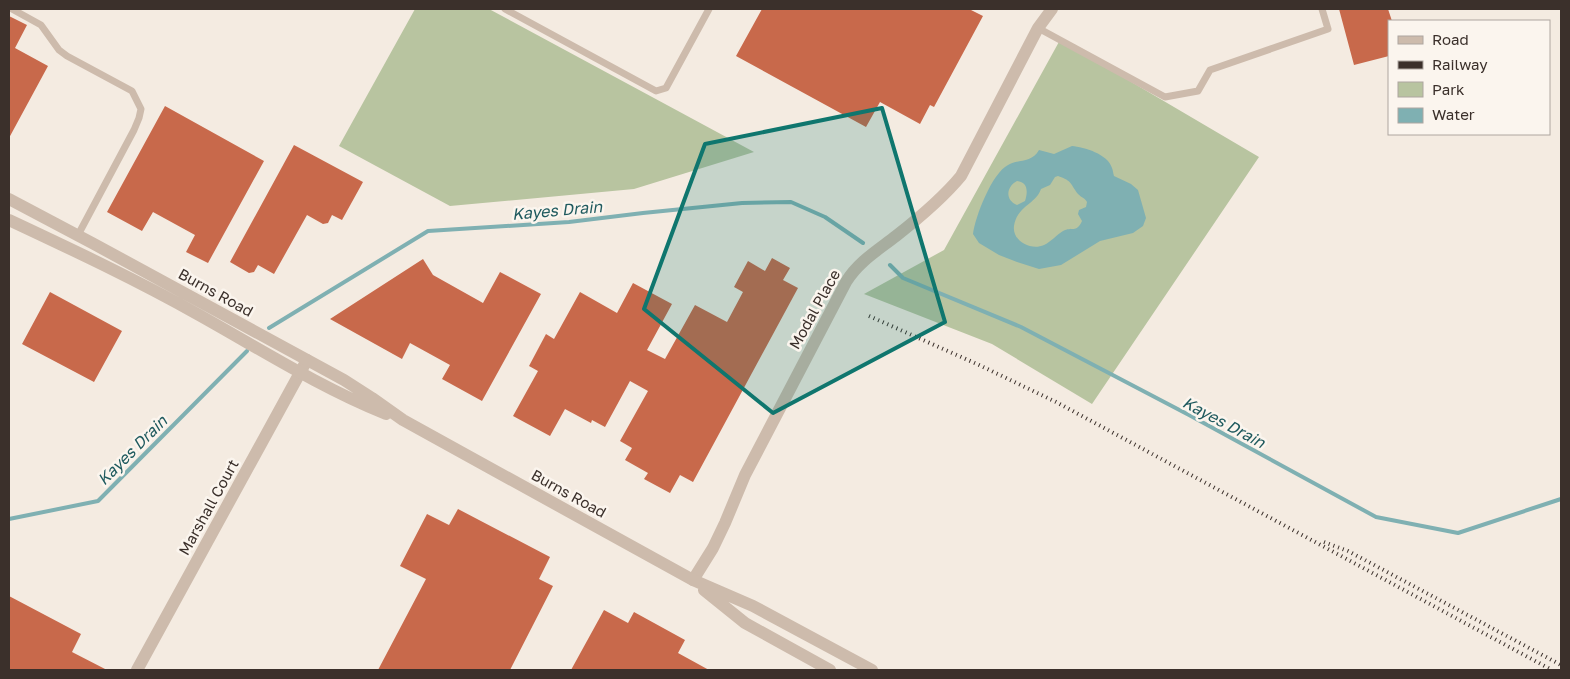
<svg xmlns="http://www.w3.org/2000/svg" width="1570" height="679" font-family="'Golos Text',sans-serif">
	<rect width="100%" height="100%" fill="#f4ebe1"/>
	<path fill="#b8c4a0" d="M415 9H489L754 152 634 189 450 206 339 146Z
		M1060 40 1259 157 1092 404 992 344 864 294 944 250Z"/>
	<path fill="#7fb0b2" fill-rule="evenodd" d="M1072 146C1084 147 1108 154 1112 168 1113 170 1113 173 1114 176L1131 184 1138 190 1146 218 1143 226 1133 233 1100 241 1061 265 1039 269 1017 262 999 255 979 243 973 234C975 217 992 173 1008 165 1019 159 1032 163 1039 150L1054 154ZM1058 176C1073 181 1070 184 1078 194 1082 198 1085 198 1087 202L1086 207 1079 210 1078 214 1082 221C1076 234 1072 226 1063 231 1056 235 1051 242 1044 245 1031 251 1012 241 1014 226 1017 206 1036 204 1041 189L1050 185 1055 177ZM1017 181C1028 182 1028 192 1025 201L1017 205C1005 200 1006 187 1017 181Z"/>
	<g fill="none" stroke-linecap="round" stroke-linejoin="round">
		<path stroke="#7fb0b2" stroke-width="4" d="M890 265 903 278 1021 327 1189 415 1376 517 1458 533 1561 499
			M269 328 428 231 569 222 643 213 742 203 791 202 825 217 863 243
			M9 519 98 501 247 351"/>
	</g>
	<path fill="#c8694b" d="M762 9H969L983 16 934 107 930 105 920 124 880 102 866 127 736 56Z
		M1339 9H1388L1392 21H1389V56L1354 65Z
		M9 16 27 25 15 48 48 66 9 138Z
		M165 106 264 161 208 263 186 252 195 235 153 212 142 231 107 212Z
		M294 145 363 182 342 220 332 215 328 223 323 224 307 215 274 274 258 265 254 272 249 273 230 262Z
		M772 258 790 268 783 280 798 288 693 482 680 475 670 493 644 479 648 473 625 460 632 448 620 441 648 391 630 381 605 427 592 420 591 423 565 409 550 436 513 416 538 371 529 366 546 334 554 339 580 292 617 313 633 283 672 304 647 350 665 359 695 305 727 322 743 292 734 287 748 261 765 271Z
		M423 259 433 275 483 303 500 272 541 294 482 401 442 379 450 365 410 343 402 359 330 319Z
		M50 292 122 331 94 382 22 344Z
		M458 509 550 557 539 579 553 586 510 670H378L426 579 400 566 427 514 449 525Z
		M9 596 81 634 72 652 107 670H9Z
		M604 610 628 623 634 612 685 640 678 653 709 670H571Z"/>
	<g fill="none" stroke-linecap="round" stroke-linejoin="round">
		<path stroke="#cdbbac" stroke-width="7" d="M12 9 41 25 59 50 67 56 132 91 141 109 139 118 134 130 78 235
			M505 9 656 91 666 88 709 9
			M1038 28 1165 97 1198 91 1210 70 1328 29 1322 9"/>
		<path stroke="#cdbbac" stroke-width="12" d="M693 580 713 548 725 523 745 475 846 282C858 262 878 250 896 236 919 218 942 199 961 176L1038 28 1052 9
			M137 670 307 360"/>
		<path stroke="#cdbbac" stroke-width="12" d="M9 199 94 244 344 380 372 398 403 420 693 580 753 606 872 670
			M9 220C73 250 137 280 199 315 260 349 321 388 386 414
			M704 590 745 623 830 670"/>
		<path stroke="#3b302b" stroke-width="4" stroke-dasharray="1 4" stroke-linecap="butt" d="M869 316 977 364 1056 402 1552 670
			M1324 542 1348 551 1561 665"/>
	</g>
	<path fill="#0f766e" fill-opacity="0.2" stroke="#0f766e" stroke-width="4" stroke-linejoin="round" d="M882 108 945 322 773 413 644 309 705 144Z"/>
	<g text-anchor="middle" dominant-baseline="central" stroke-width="5" stroke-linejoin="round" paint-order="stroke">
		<g font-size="15" fill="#3b302b" stroke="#fbf5ee">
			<text transform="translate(216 292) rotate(29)">Burns Road</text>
			<text transform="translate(814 309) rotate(-61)">Modal Place</text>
			<text transform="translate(569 493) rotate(29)">Burns Road</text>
			<text transform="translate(208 507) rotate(-61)">Marshall Court</text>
		</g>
		<g font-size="16" font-style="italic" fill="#1f5a5e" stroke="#fbf5ee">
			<text transform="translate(557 210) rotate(-5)">Kayes Drain</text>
			<text transform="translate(1224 422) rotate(28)">Kayes Drain</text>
			<text transform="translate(132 450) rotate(-45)">Kayes Drain</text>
		</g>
	</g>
	<rect width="1570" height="679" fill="none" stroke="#3b302b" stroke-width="20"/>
	<rect x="1388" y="20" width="162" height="115" fill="#fbf5ee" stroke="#aea6a0"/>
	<rect x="1398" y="36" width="25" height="8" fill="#cdbbac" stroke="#aea6a0"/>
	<text x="1432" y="45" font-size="15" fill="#3b302b">Road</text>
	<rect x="1398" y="61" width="25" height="8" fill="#3b302b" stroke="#aea6a0"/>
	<text x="1432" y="70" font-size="15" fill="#3b302b">Railway</text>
	<rect x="1398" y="82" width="25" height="15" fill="#b8c4a0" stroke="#aea6a0"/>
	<text x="1432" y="95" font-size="15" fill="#3b302b">Park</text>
	<rect x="1398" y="108" width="25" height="15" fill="#7fb0b2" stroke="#aea6a0"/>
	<text x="1432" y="120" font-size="15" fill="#3b302b">Water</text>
</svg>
